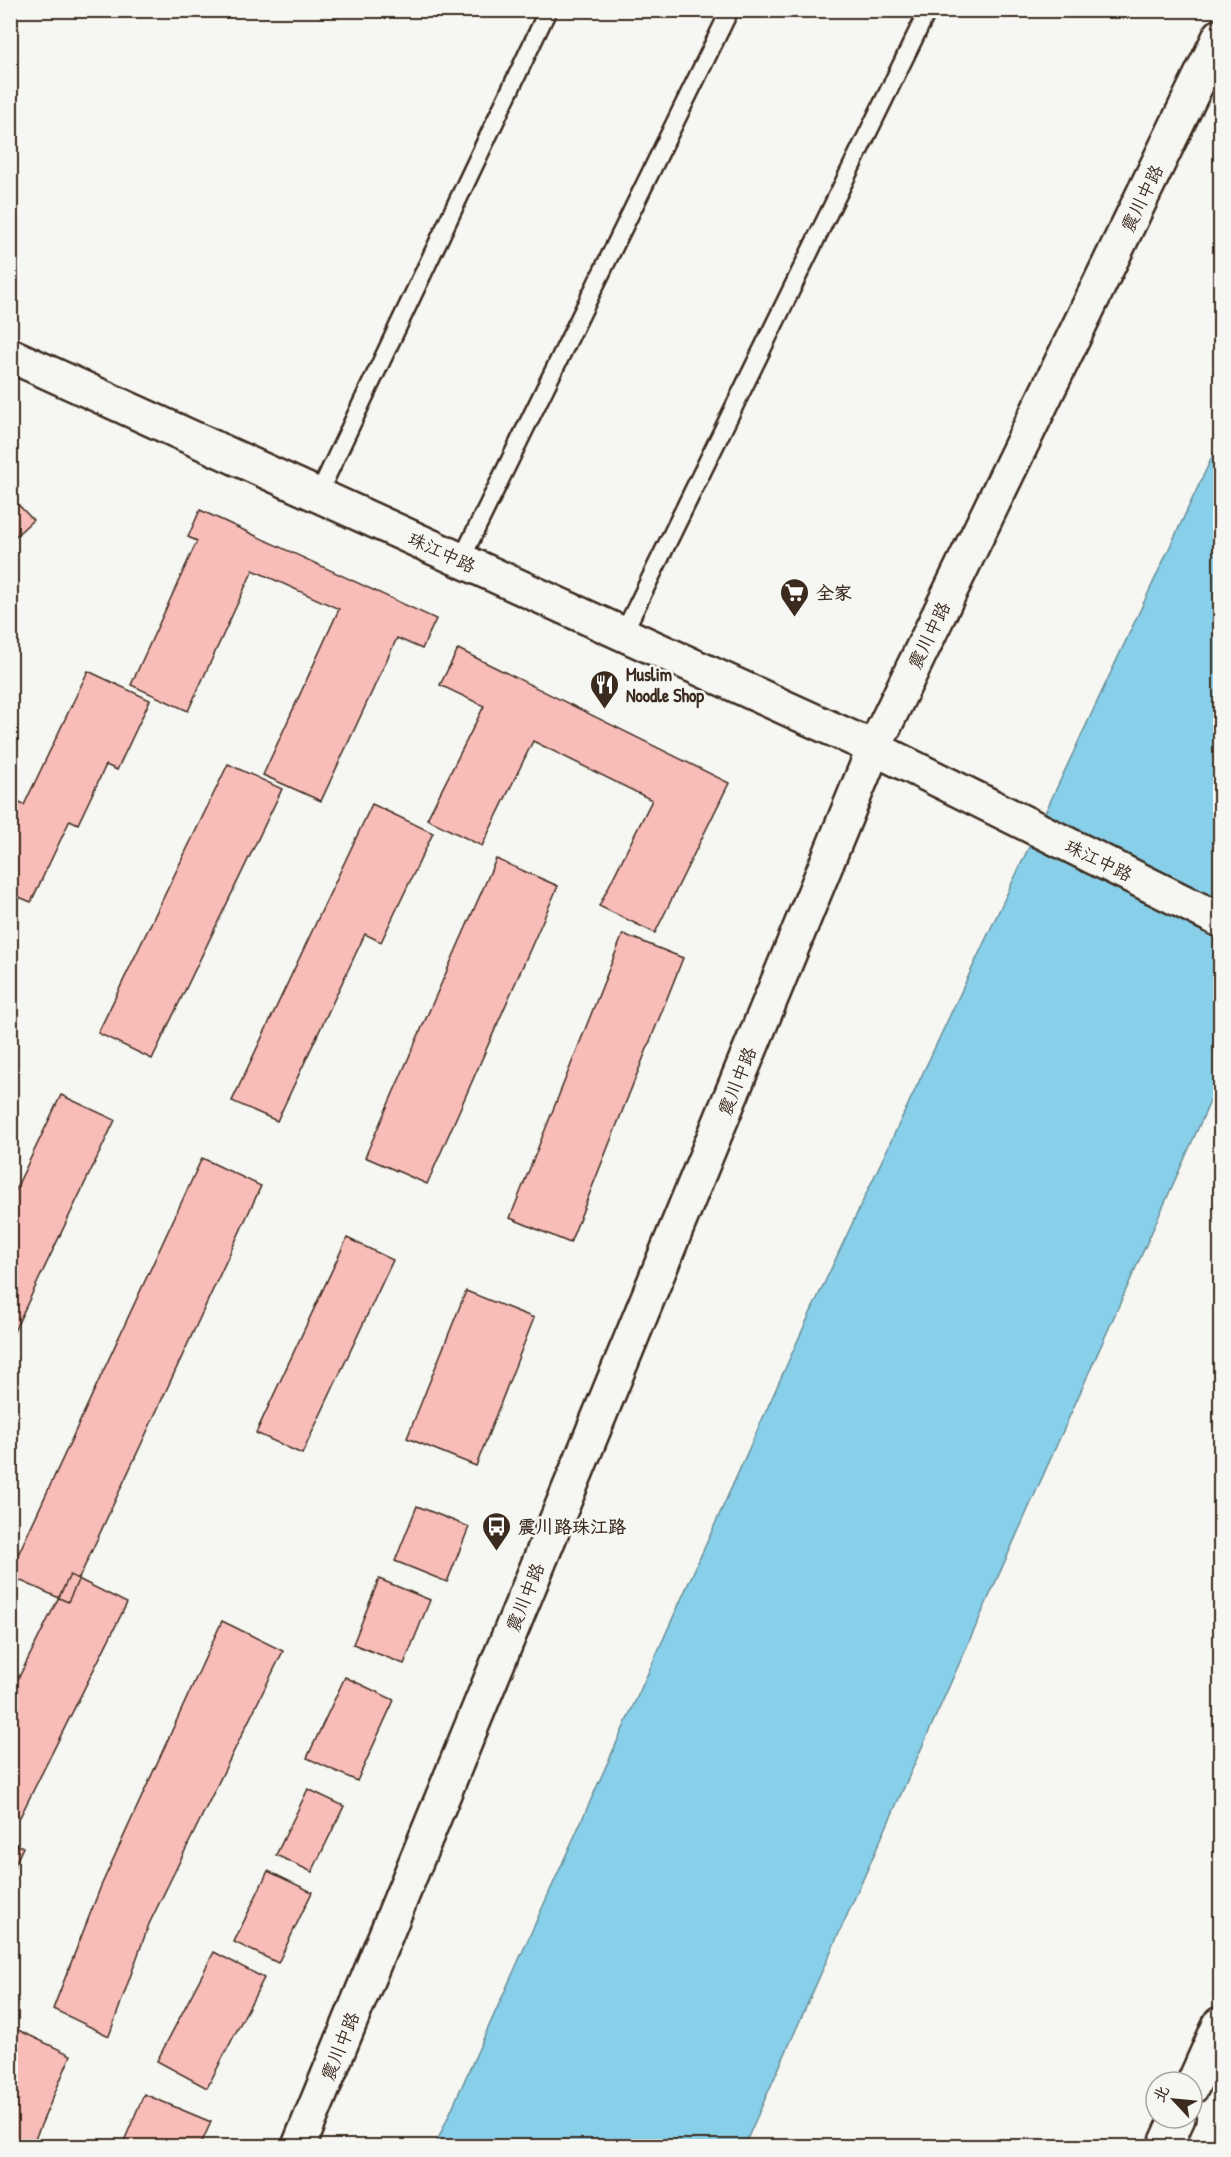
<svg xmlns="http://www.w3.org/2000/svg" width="1231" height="2157" font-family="'Patrick Hand','LXGW WenKai TC',sans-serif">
	<rect width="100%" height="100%" fill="#f6f6f2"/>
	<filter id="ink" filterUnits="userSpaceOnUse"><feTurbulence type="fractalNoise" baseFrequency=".0167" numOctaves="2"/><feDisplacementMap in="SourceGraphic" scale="12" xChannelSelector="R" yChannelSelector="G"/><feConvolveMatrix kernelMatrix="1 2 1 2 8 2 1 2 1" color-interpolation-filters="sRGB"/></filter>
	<g filter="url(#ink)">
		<path fill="#88d0e9" stroke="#698e98" stroke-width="1.5" d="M1220 440V1079L744 2146H435L807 1320Z"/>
		<path fill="#f9bdb9" stroke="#3b2a1e" stroke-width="1.5" d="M10 496 33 520 10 541Z
			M200 510 436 619 422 649 397 638 321 801 263 775 339 609 253 570 188 711 131 685 197 541 188 537Z
			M458 649 729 783 655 933 599 906 652 800 533 741 482 846 427 819 484 706 440 685Z
			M88 671 150 700 117 770 106 765 78 824 70 820 31 902 19 897 10 915V809L15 801 24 805Z
			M228 764 282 789 152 1059 98 1033Z
			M372 804 433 833 381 942 365 934 277 1121 232 1101Z
			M496 859 558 886 427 1184 365 1157Z
			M623 934 683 958 570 1243 510 1218Z
			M61 1095 115 1120 10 1340V1201Z
			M202 1158 261 1186 68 1602 10 1576V1572Z
			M347 1238 393 1260 302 1454 256 1433Z
			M466 1291 534 1318 476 1466 407 1438Z
			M417 1506 469 1527 447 1582 395 1561Z
			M70 1575 127 1603 20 1817 10 1812V1695Z
			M379 1579 430 1600 404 1664 353 1644Z
			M222 1621 283 1651 149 1924 109 2036 53 2009 101 1886Z
			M345 1677 394 1700 357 1781 307 1758Z
			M308 1789 344 1806 312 1872 276 1855Z
			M10 1841 23 1847 10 1875Z
			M268 1871 312 1892 278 1963 234 1942Z
			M214 1952 264 1978 207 2088 157 2061Z
			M16 2029 71 2055 32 2146H10V2042Z
			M144 2094 211 2122 200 2146H122Z"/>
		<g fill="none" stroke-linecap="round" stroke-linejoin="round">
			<defs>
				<path id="lane" d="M318 495 548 10
					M461 560 730 10
					M623 634 928 10"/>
				<path id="secondary" d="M10 355 874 748 1220 920
					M1192 2087 1220 2024
					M299 2146 874 748 1220 36
					M1165 2146 1178 2118"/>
			</defs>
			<use href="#lane" stroke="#3b2a1e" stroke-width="21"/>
			<use href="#secondary" stroke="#3b2a1e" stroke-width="38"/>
			<use href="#lane" stroke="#f6f6f2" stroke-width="16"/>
			<use href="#secondary" stroke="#f6f6f2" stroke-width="33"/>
		</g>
	</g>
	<defs>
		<symbol id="supermarket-pin" viewBox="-11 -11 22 30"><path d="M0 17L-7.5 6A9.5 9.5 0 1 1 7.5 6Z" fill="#3b2a1e" stroke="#f6f6f2"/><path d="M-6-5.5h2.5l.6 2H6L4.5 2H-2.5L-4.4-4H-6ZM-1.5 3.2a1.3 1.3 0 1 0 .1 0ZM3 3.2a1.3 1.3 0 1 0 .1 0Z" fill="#fff"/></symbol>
		<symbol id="restaurant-pin" viewBox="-11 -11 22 30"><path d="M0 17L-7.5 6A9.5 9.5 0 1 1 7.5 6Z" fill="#3b2a1e" stroke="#f6f6f2"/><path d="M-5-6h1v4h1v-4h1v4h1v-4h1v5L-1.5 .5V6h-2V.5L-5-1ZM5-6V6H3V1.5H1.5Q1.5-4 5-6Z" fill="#fff"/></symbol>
		<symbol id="bus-pin" viewBox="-11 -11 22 30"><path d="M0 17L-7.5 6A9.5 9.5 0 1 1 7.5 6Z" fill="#3b2a1e" stroke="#f6f6f2"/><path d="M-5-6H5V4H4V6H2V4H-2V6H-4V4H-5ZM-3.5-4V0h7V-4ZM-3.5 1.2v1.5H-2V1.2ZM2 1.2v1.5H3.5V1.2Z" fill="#fff"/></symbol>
	</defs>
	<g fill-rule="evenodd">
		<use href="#supermarket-pin" x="778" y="576" width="33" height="45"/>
		<use href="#restaurant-pin" x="588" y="668" width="33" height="45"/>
		<use href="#bus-pin" x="480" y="1510" width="33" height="45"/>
	</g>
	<g text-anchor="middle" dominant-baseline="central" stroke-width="5" stroke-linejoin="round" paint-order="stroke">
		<g font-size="18" fill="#3b2a1e" stroke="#f6f6f2">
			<text transform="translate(1142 198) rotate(-64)">震川中路</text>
			<text transform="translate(442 552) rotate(25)">珠江中路</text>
			<text transform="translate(929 635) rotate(-64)">震川中路</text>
			<text transform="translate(1099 860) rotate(26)">珠江中路</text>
			<text transform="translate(737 1081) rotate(-68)">震川中路</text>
			<text transform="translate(525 1597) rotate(-68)">震川中路</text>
			<text transform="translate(340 2046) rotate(-68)">震川中路</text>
		</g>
		<g font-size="18" font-weight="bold" fill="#3b2a1e" stroke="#f6f6f2" text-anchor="start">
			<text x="816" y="592">全家</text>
			<text x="626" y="674">Muslim<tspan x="626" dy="21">Noodle Shop</tspan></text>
			<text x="518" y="1526">震川路珠江路</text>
		</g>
	</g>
	<rect width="1231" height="2157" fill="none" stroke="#f6f6f2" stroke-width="36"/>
	<rect x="18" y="18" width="1195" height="2121" fill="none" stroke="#3b2a1e" stroke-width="2" filter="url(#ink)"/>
	<g transform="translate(1174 2100) rotate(296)"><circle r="28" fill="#f6f6f2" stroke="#aba49d" stroke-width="1.5"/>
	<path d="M0-4.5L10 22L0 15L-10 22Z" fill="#3b2a1e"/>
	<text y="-9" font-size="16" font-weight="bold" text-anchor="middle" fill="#3b2a1e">北</text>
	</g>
</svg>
